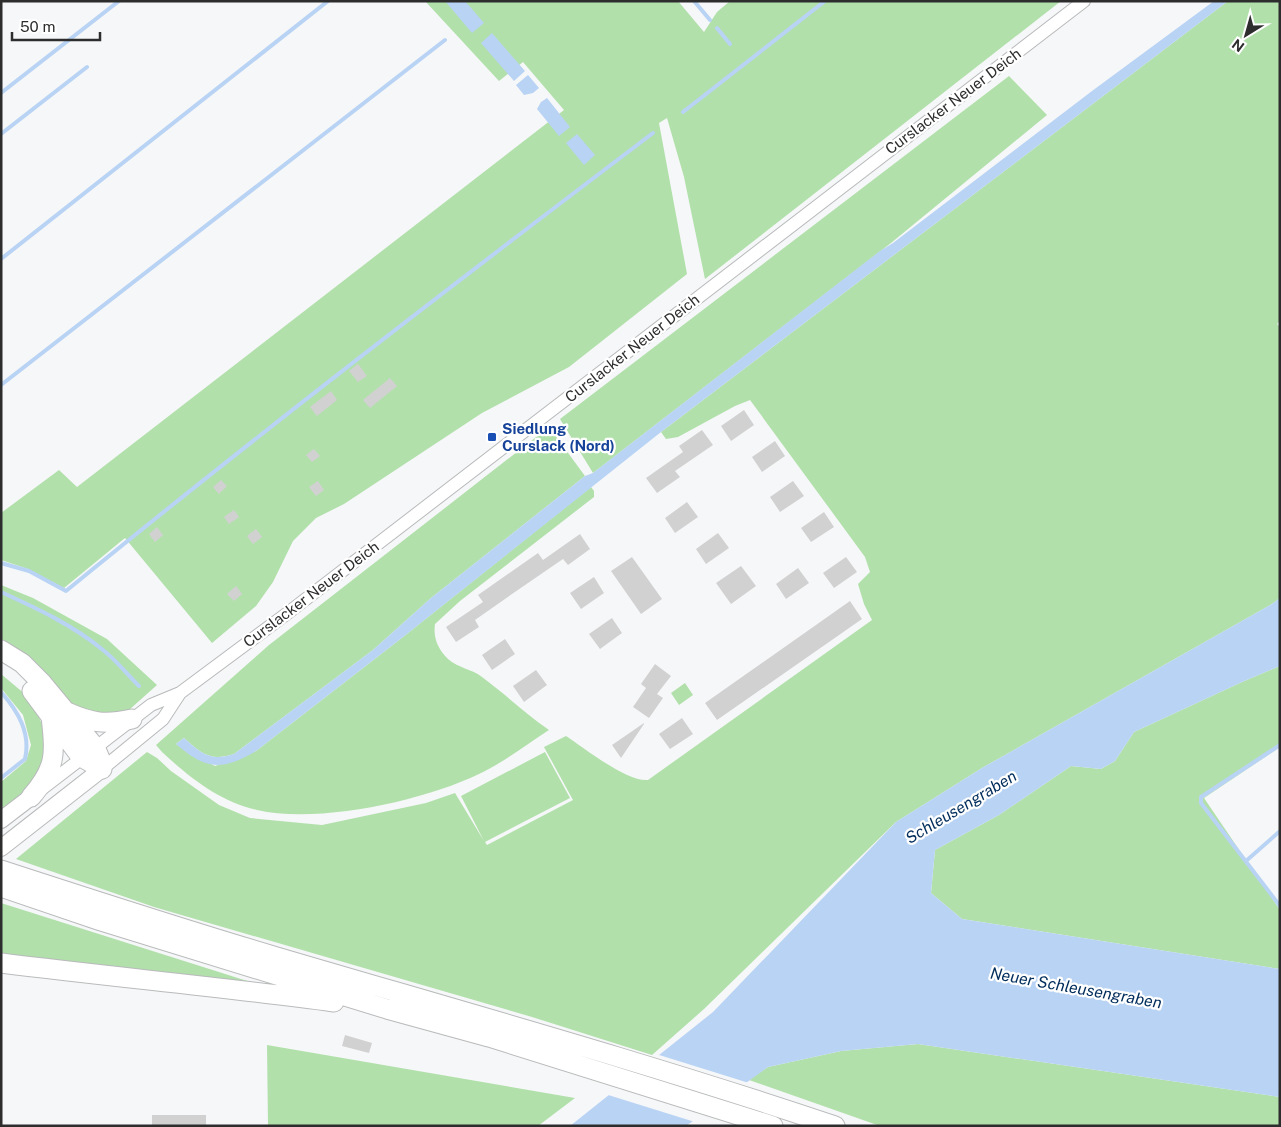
<svg xmlns="http://www.w3.org/2000/svg" width="1281" height="1127" font-family="'Public Sans',sans-serif">
	<rect width="100%" height="100%" fill="#f6f7f8"/>
	<path fill="#b1e0ab" d="M425 1H678L704 32 717 12 730 1H1061L705 279 684 177 667 118 659 123 687 274 569 367 482 413 344 504 316 518 293 541 273 582 256 606 212 643 125 538 64 588 28 569 1 560V513L59 470 77 487 564 110 523 62 499 81Z
		M1228 1H1280V321L1277 324 1280 327V598L1272 604 982 768 896 822 704 1009 652 1055 532 1017 154 907 16 859 147 752 157 758 171 771 219 805 250 818 322 825 426 803 455 793 484 841 461 796 545 752 570 798 485 842 487 845 573 800 544 747 566 736C584 748 627 782 648 780L872 620 864 604 858 584 870 572 865 557 750 400 735 406 678 437 666 439 661 432Z
		M1009 76 1047 115 891 243 593 473 560 419Z
		M549 427 585 476 431 598 373 650 234 754C210 762 201 753 184 738L176 744 215 766 256 751 403 637 591 487 594 491V497L460 601 435 624C433 638 438 649 448 659 458 668 472 669 482 677 505 694 526 714 549 730 526 745 504 762 479 774 423 801 318 824 257 810 220 802 189 777 162 752L156 745 269 645Z
		M1 585 33 598 107 639 157 685 129 710 105 717 71 706 1 642Z
		M1280 666V747L1204 798 1280 910V969L962 919 931 893 935 850 999 815 1071 766 1101 769 1115 761 1134 732 1242 682Z
		M1 674 26 695 36 710 46 734 49 750 31 788 1 812V782L26 761 31 745 23 715 1 688Z
		M685 683 693 695 679 705 671 693Z
		M1 903 260 985 1 955Z
		M918 1044 1280 1097V1125L880 1126 749 1080 768 1067 841 1051Z
		M267 1045 575 1098 538 1126H268Z"/>
	<path fill="#b9d3f4" d="M445 1H465L484 23 472 33Z
		M1214 1H1228L661 432 403 637 256 751C222 771 206 770 176 744L184 738C201 753 210 762 234 754L373 650 431 598 585 476 593 473 880 251 893 243 1092 91Z
		M492 33 525 71 514 81 481 43Z
		M528 75 539 88 533 93 524 95 516 85Z
		M547 98 570 127 559 136 537 109 541 102Z
		M577 134 595 155 584 165 566 143Z
		M1280 598V666L1242 682 1134 732 1115 761 1101 769 1071 766 999 815 935 850 931 893 962 919 1280 969V1097L918 1044 841 1051 768 1067 686 1126H570L713 1012 896 822 982 768 1272 604Z"/>
	<path fill="#f6f7f8" d="M656 1054 749 1083 695 1122 605 1094Z"/>
	<g fill="none" stroke-linecap="round" stroke-linejoin="round">
		<path stroke="#b9d3f4" stroke-width="4" d="M694 1 710 20
			M717 28 730 44
			M1 93 119 1
			M683 112 825 1
			M1 134 87 67
			M1 259 328 1
			M1 385 445 40
			M1 563 29 571 66 591C258 434 455 283 653 133
			M1 592C36 608 73 625 103 650 116 660 127 674 139 686
			M1 692C18 711 31 733 25 759L1 778
			M1280 745 1201 797V803L1280 906
			M1246 861 1280 831"/>
	</g>
	<path fill="#d2d1d2" d="M358 364 367 376 358 382 349 371Z
		M390 378 397 386 370 408 363 400Z
		M331 391 337 400 317 416 310 407Z
		M744 410 754 425 731 441 721 426Z
		M702 430 713 445 675 471 680 477 657 493 646 478 683 452 679 446Z
		M775 441 785 456 762 472 752 457Z
		M314 449 320 456 312 462 306 455Z
		M221 480 227 486 219 494 213 487Z
		M318 481 324 490 316 496 309 487Z
		M793 481 804 496 780 512 770 497Z
		M687 502 698 517 675 533 665 518Z
		M234 510 239 517 229 524 224 517Z
		M824 512 834 527 811 542 801 528Z
		M157 527 163 535 155 542 149 534Z
		M256 529 262 537 253 544 247 536Z
		M718 533 729 548 706 564 696 549Z
		M580 534 590 549 568 565 563 559 512 594 475 620 479 627 456 642 446 627 483 602 478 595 538 553 543 560Z
		M632 557 662 599 641 614 611 571Z
		M846 557 857 572 834 588 823 573Z
		M741 566 756 586 731 604 716 583Z
		M798 568 809 583 786 599 776 584Z
		M594 577 604 593 581 609 570 593Z
		M236 586 242 594 234 601 227 594Z
		M850 601 862 619 717 720 705 703Z
		M612 618 622 633 600 649 589 634Z
		M505 639 515 654 492 670 482 655Z
		M655 664 671 676 657 694 663 698 649 718 633 707 646 688 641 684Z
		M536 670 547 685 524 702 513 686Z
		M682 718 693 734 670 749 659 734Z
		M644 723V724L621 758 612 745Z
		M345 1035 372 1043 369 1053 342 1046Z
		M152 1115H206V1126H152Z"/>
	<g fill="none" stroke-linecap="round" stroke-linejoin="round">
		<defs>
			<path id="minor" d="M102 769 163 719 180 693
				M43 788 151 705 180 693 289 612 1084 1"/>
			<path id="major" d="M1 820 31 797
				M1 848 102 769"/>
			<path id="highway" d="M1 650 22 663 42 683 95 747 101 761 102 769
				M32 691 81 757 102 769
				M67 712C92 723 105 725 132 719
				M31 797C57 767 55 754 51 716
				M1 870C93 900 185 930 277 957 464 1012 651 1064 835 1126
				M1 887 101 921 387 1009 489 1037 773 1126
				M1 963C112 977 223 987 334 1002"/>
		</defs>
		<use href="#minor" stroke="#b9babb" stroke-width="14"/>
		<use href="#major" stroke="#b9babb" stroke-width="18"/>
		<use href="#highway" stroke="#b9babb" stroke-width="21"/>
		<use href="#minor" stroke="#fff" stroke-width="12"/>
		<use href="#major" stroke="#fff" stroke-width="16"/>
		<use href="#highway" stroke="#fff" stroke-width="19"/>
	</g>
	<rect fill="#1a4fb4" stroke="#fff" stroke-width="2" x="487" y="432" width="10" height="10" rx="2.5"/>
	<g text-anchor="middle" dominant-baseline="central" stroke-width="4.5" stroke-linejoin="round" paint-order="stroke">
		<g font-size="15" fill="#2d2d2e" stroke="#fff">
			<text transform="translate(953 101) rotate(-37)">Curslacker Neuer Deich</text>
			<text transform="translate(632 348) rotate(-38)">Curslacker Neuer Deich</text>
			<text transform="translate(311 594) rotate(-37)">Curslacker Neuer Deich</text>
		</g>
		<g font-size="15" font-weight="bold" fill="#164399" stroke="#fff" text-anchor="start">
			<text x="502" y="428">Siedlung<tspan x="502" dy="17">Curslack (Nord)</tspan></text>
		</g>
		<g font-size="16" font-style="italic" fill="#002d5c" stroke="#fff">
			<text transform="translate(961 807) rotate(-31)">Schleusengraben</text>
			<text transform="translate(1076 988) rotate(10)">Neuer Schleusengraben</text>
		</g>
	</g>
	<rect width="1281" height="1127" fill="none" stroke="#2d2d2e" stroke-width="5"/>
	<g transform="translate(1246 35) rotate(217)" stroke="#ffffff" stroke-width="4" paint-order="stroke">
	<path d="M0-4L9 19L0 12L-9 19Z" fill="#2d2d2e"/>
	<text y="-8" font-size="14" font-weight="bold" text-anchor="middle" fill="#2d2d2e">N</text>
	</g>
	<path d="M12 32v8h88v-8" fill="none" stroke="#2d2d2e" stroke-width="2.5"/>
	<text x="20" y="32" font-size="15" fill="#2d2d2e" stroke="#ffffff" stroke-width="4" paint-order="stroke">50 m</text>
</svg>
